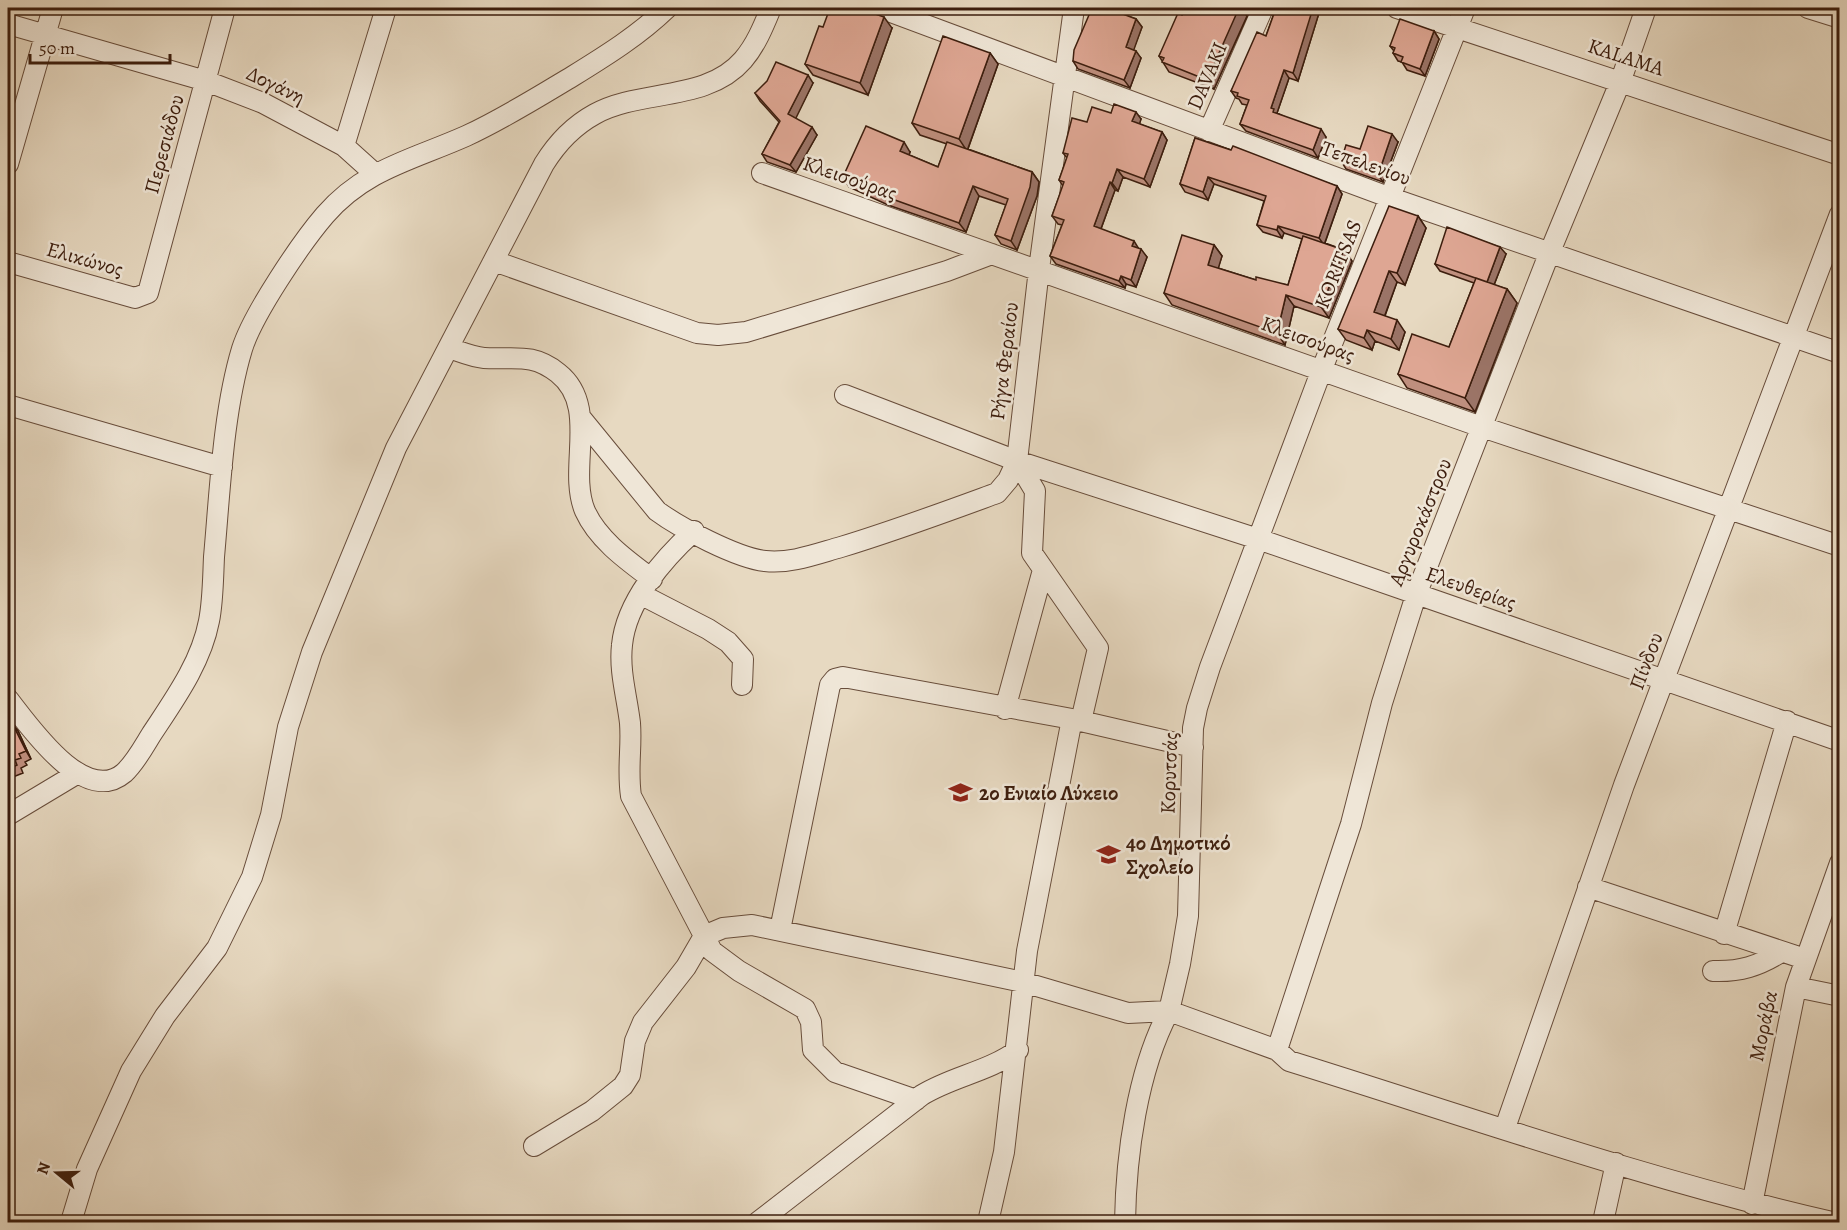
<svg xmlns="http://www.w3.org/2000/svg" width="1847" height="1230" font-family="Alegreya,serif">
	<rect width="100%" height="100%" fill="#e7d9c1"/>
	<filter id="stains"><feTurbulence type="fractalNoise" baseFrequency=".00333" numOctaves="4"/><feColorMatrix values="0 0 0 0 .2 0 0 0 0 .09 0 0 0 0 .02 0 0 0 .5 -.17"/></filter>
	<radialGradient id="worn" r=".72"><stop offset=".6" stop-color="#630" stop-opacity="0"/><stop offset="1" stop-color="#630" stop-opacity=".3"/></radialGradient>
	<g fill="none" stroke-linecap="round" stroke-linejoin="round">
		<defs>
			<path id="minor" d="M880 8 1391 198 1840 353
				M1074 8 1039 269 1017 461 1035 491 1032 553 1098 648 1081 721
				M1397 8 1840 155
				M1646 8 1621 80 1549 254 1416 595 1382 703 1351 824 1277 1050 1289 1061C1469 1117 1648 1180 1832 1222
				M1808 8 1840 18
				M8 24 206 81 263 103 344 146 374 173
				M1209 131 1263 8
				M344 146 386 8
				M8 164 53 8
				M762 173 1473 424 1840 546
				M494 261 697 333 718 335 746 332 947 271 992 254
				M8 262 135 298 148 293 225 8
				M449 348C461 352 472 357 484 358 513 360 532 352 558 373 600 406 567 468 585 511 598 540 628 561 652 579
				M8 405 222 467
				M581 418 657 511C680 528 737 558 765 561 790 564 816 554 841 547 894 531 945 512 997 493L1008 480 1017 461 845 395
				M1017 461 1258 539 1840 741
				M694 531C663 559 626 602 622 645 619 671 627 697 630 723 632 748 627 769 631 796L712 951 739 971 805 1009 811 1022 813 1050 835 1072 916 1100
				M642 595 708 629 728 642 743 659 742 685
				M8 699C28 724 84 807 124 773 135 763 143 748 151 735 174 700 201 663 209 621 213 601 213 578 214 557 220 491 223 412 242 349 253 314 301 243 325 215 365 169 412 160 466 136 503 119 538 97 573 76 607 55 639 35 667 8
				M1005 709 1043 570
				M8 815 78 773
				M1588 887 1805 959
				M780 930 830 685 835 679 843 677 1072 719 1193 747
				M1724 934 1787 721
				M1713 971C1740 972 1759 966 1781 952
				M1796 987 1840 996
				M1277 1050 1169 1011 1180 964 1188 916 1193 728 1197 708 1210 667 1322 369 1465 8
				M1505 1128 1624 785 1840 214
				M534 1146 592 1111 623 1086 630 1075 635 1041 643 1022 686 967 704 936 723 928 752 925 1023 982 1128 1013 1169 1011C1137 1071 1126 1156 1125 1222
				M1752 1204 1796 987 1840 863
				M71 1222 87 1169 131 1071 165 1016 217 948 252 877 271 815 288 727 312 652 396 448 544 164C557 143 573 126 595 114 640 89 707 102 743 60 756 45 764 25 771 8
				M758 1222 922 1095C953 1076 988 1072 1018 1050
				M988 1222 1004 1152 1027 951 1072 719
				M1603 1222 1616 1163"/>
		</defs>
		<use href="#minor" stroke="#684d3b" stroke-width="22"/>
		<use href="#minor" stroke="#efe6d7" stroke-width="20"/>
	</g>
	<path fill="#bf8f7e" stroke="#3d1e0e" stroke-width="1.5" d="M1125 8 1122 14 1136 19 1142 27 1133 50 1141 58 1130 88 1078 69 1073 61Z
		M1185 8H1241L1247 16 1214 89 1169 72 1159 56Z
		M1276 8H1315L1319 13 1298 81 1289 78 1277 113 1326 137 1318 158 1246 131 1240 124 1247 105 1242 104 1239 99 1236 98 1231 91 1266 36Z
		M892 28 868 95 813 75 805 64Z
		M1434 31 1439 39 1425 76 1407 70 1402 62 1398 61 1393 53 1394 51 1390 46Z
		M990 53 998 64 968 149 1032 172 1039 182 1037 196 1017 250 1001 244 995 235 1006 205 979 196 966 232 888 205 849 187 843 177 910 152 909 155 938 167 947 144 920 135 912 123Z
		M813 83 795 118 817 135 796 172 767 162 762 154 779 122 760 101 755 93Z
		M1141 119 1139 124 1162 132 1167 140 1150 187 1123 177 1118 191 1115 190 1101 229 1138 248 1147 257 1136 287 1126 284 1125 288 1056 264 1050 256 1062 225 1058 224 1052 216 1063 186 1059 180 1067 158 1063 153 1087 122Z
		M1195 138 1337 186 1342 194 1325 243 1344 250 1352 261 1329 318 1294 306 1285 345 1172 305 1164 293 1214 245 1222 256 1218 268 1256 280 1288 285 1302 239 1284 233 1282 238 1263 232 1257 225 1264 201 1214 184 1208 200 1185 192 1180 184Z
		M1398 142 1383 182 1346 169 1341 161 1360 149Z
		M1418 216 1426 228 1405 285 1397 282 1385 316 1405 332 1399 350 1375 341 1372 350 1346 340 1338 329Z
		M1506 254 1494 285 1507 289 1517 303 1475 412 1407 388 1398 374 1449 347 1474 283 1440 271 1435 264Z
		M8 722 18 731 31 759 25 762 27 765 21 768 23 773 8 779Z"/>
	<path fill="#9b7467" stroke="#3d1e0e" stroke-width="1.5" d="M1116 8H1125L1120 19 1115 11Z
		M1236 8H1241L1247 16 1214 89 1207 80Z
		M1312 8H1315L1319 13 1298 81 1293 73Z
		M884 17 892 28 868 95 860 83Z
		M1136 19 1142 27 1132 55 1126 47Z
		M1434 31 1439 39 1425 76 1420 69Z
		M1136 51 1141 58 1130 88 1124 80Z
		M990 53 998 64 967 151 959 139Z
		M1284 70 1289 78 1277 113 1280 116 1273 112 1271 108Z
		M808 75 813 83 794 122 788 114Z
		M1136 112 1141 119 1138 129 1132 121Z
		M812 127 817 135 796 172 790 165Z
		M1321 129 1326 137 1318 158 1313 150Z
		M1162 132 1167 140 1150 187 1144 179Z
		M1392 134 1398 142 1383 182 1378 175Z
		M904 142 910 152 907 160 900 151Z
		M1117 169 1123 177 1118 191 1112 183Z
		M1032 172 1039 182 1037 196 1017 250 1011 241Z
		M1208 177 1214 184 1208 200 1203 192Z
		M1110 182 1115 190 1099 234 1094 226Z
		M973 186 979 196 966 232 959 223Z
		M1337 186 1342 194 1324 245 1319 238Z
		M1418 216 1426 228 1405 285 1397 273Z
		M1278 226 1284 233 1282 238 1277 230Z
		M1134 241 1139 249 1132 246Z
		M1214 245 1222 256 1216 276 1208 265Z
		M1500 247 1506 254 1492 290 1487 282Z
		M1141 249 1147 257 1136 287 1131 280Z
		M1344 250 1352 261 1329 318 1321 307Z
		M1389 271 1397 282 1382 323 1374 312Z
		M1121 276 1126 284 1125 288 1119 281Z
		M1507 289 1517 303 1475 412 1465 398Z
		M1286 295 1294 306 1285 345 1277 333Z
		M1397 320 1405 332 1399 350 1391 339Z
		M1367 330 1375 341 1372 350 1364 338Z
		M12 723 18 731 31 759 26 751Z"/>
	<path fill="#dea693" stroke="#3d1e0e" stroke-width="1.5" d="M830 8H858L884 17 860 83 805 64 819 26 823 27Z
		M1092 8H1116L1115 11 1136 19 1126 47 1136 51 1124 80 1073 61 1074 50Z
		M1185 8H1239L1207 80 1162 62 1164 58 1159 56 1178 13 1182 15Z
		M1276 8H1313L1293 73 1284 70 1271 108 1274 109 1273 112 1321 129 1313 150 1240 124 1249 100 1237 96 1238 93 1231 91 1257 32 1266 36Z
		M1400 19 1434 31 1420 69 1401 62 1403 57 1393 53 1395 48 1390 46Z
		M943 36 990 53 959 139 912 123Z
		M776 62 808 75 788 114 812 127 790 165 762 154 780 121 755 93 767 81Z
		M1114 104 1136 112 1132 121 1162 132 1144 179 1117 169 1112 183 1110 182 1094 226 1134 241 1132 246 1141 249 1131 280 1121 276 1119 281 1050 256 1064 220 1052 216 1064 182 1059 180 1068 154 1063 153 1072 118 1087 122 1092 107 1111 113Z
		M866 126 904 142 900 151 938 167 947 142 1032 172 1030 187 1011 241 995 235 1008 199 973 186 959 223 881 195 843 177Z
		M1368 126 1392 134 1378 175 1341 161 1346 145 1360 149Z
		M1195 138 1231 150 1233 146 1337 186 1319 238 1278 226 1277 230 1257 225 1266 196 1208 177 1203 192 1180 184Z
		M1389 206 1418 216 1397 273 1389 271 1374 312 1397 320 1391 339 1367 330 1364 338 1338 329Z
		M1447 227 1500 247 1487 282 1435 264Z
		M1182 235 1214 245 1208 265 1256 280V277L1288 285 1303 236 1344 250 1321 307 1286 295 1277 333 1164 293Z
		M1476 278 1507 289 1465 398 1398 374 1412 334 1449 347Z
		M8 722 12 723 26 751 19 754 21 758 15 760 17 765 8 769Z"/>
	<defs>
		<symbol id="school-bare" viewBox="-9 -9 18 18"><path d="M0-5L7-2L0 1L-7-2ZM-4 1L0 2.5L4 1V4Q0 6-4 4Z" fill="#8f2418" stroke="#efe6d7" stroke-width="2.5" paint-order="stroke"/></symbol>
	</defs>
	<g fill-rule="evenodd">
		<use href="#school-bare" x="944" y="776" width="33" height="33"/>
		<use href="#school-bare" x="1092" y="838" width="33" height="33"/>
	</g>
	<g text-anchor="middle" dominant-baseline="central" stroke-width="5" stroke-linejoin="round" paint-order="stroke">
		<g font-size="21" fill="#3d1e0e" stroke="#efe6d7">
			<text transform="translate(1626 57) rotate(18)">KALAMA</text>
			<text transform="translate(1207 76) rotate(-67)">DAVAKI</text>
			<text transform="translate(276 85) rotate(25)">Δογάνη</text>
			<text transform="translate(164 144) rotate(-75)">Περεσιάδου</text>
			<text transform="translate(1366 163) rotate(20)">Τεπελενίου</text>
			<text transform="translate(850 178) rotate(19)">Κλεισούρας</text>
			<text transform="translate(85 259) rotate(16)">Ελικώνος</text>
			<text transform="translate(1338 264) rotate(-68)">KORITSAS</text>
			<text transform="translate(1308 339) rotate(20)">Κλεισούρας</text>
			<text transform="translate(1004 361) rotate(-83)">Ρήγα Φεραίου</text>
			<text transform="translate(1420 522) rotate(-68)">Αργυροκάστρου</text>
			<text transform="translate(1471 588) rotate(19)">Ελευθερίας</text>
			<text transform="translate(1646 661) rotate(-69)">Πίνδου</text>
			<text transform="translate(1169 773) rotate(-88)">Κορυτσάς</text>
			<text transform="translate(1763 1026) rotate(-78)">Μοράβα</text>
		</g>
		<g font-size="21" font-weight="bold" fill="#3d1e0e" stroke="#efe6d7" text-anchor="start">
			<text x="979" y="793">2ο Ενιαίο Λύκειο</text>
			<text x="1126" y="843">4ο Δημοτικό<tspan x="1126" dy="24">Σχολείο</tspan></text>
		</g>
	</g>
	<rect width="1847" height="1230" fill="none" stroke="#e7d9c1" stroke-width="30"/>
	<rect x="9" y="9" width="1829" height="1212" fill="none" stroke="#3d1e0e" stroke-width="3"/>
	<rect x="15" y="15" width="1817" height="1200" fill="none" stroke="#3d1e0e" stroke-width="1.5"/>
	<g transform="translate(57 1173) rotate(289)" stroke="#efe6d7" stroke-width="4.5" paint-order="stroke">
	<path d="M0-4.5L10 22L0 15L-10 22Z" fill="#3d1e0e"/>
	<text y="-9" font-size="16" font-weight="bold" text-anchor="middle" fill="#3d1e0e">N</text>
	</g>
	<path d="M30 54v9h140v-9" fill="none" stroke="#3d1e0e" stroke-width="3"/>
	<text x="39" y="54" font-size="18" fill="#3d1e0e" stroke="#efe6d7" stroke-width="4.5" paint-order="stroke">50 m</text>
	<rect width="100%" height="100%" filter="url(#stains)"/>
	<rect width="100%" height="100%" fill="url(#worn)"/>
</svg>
